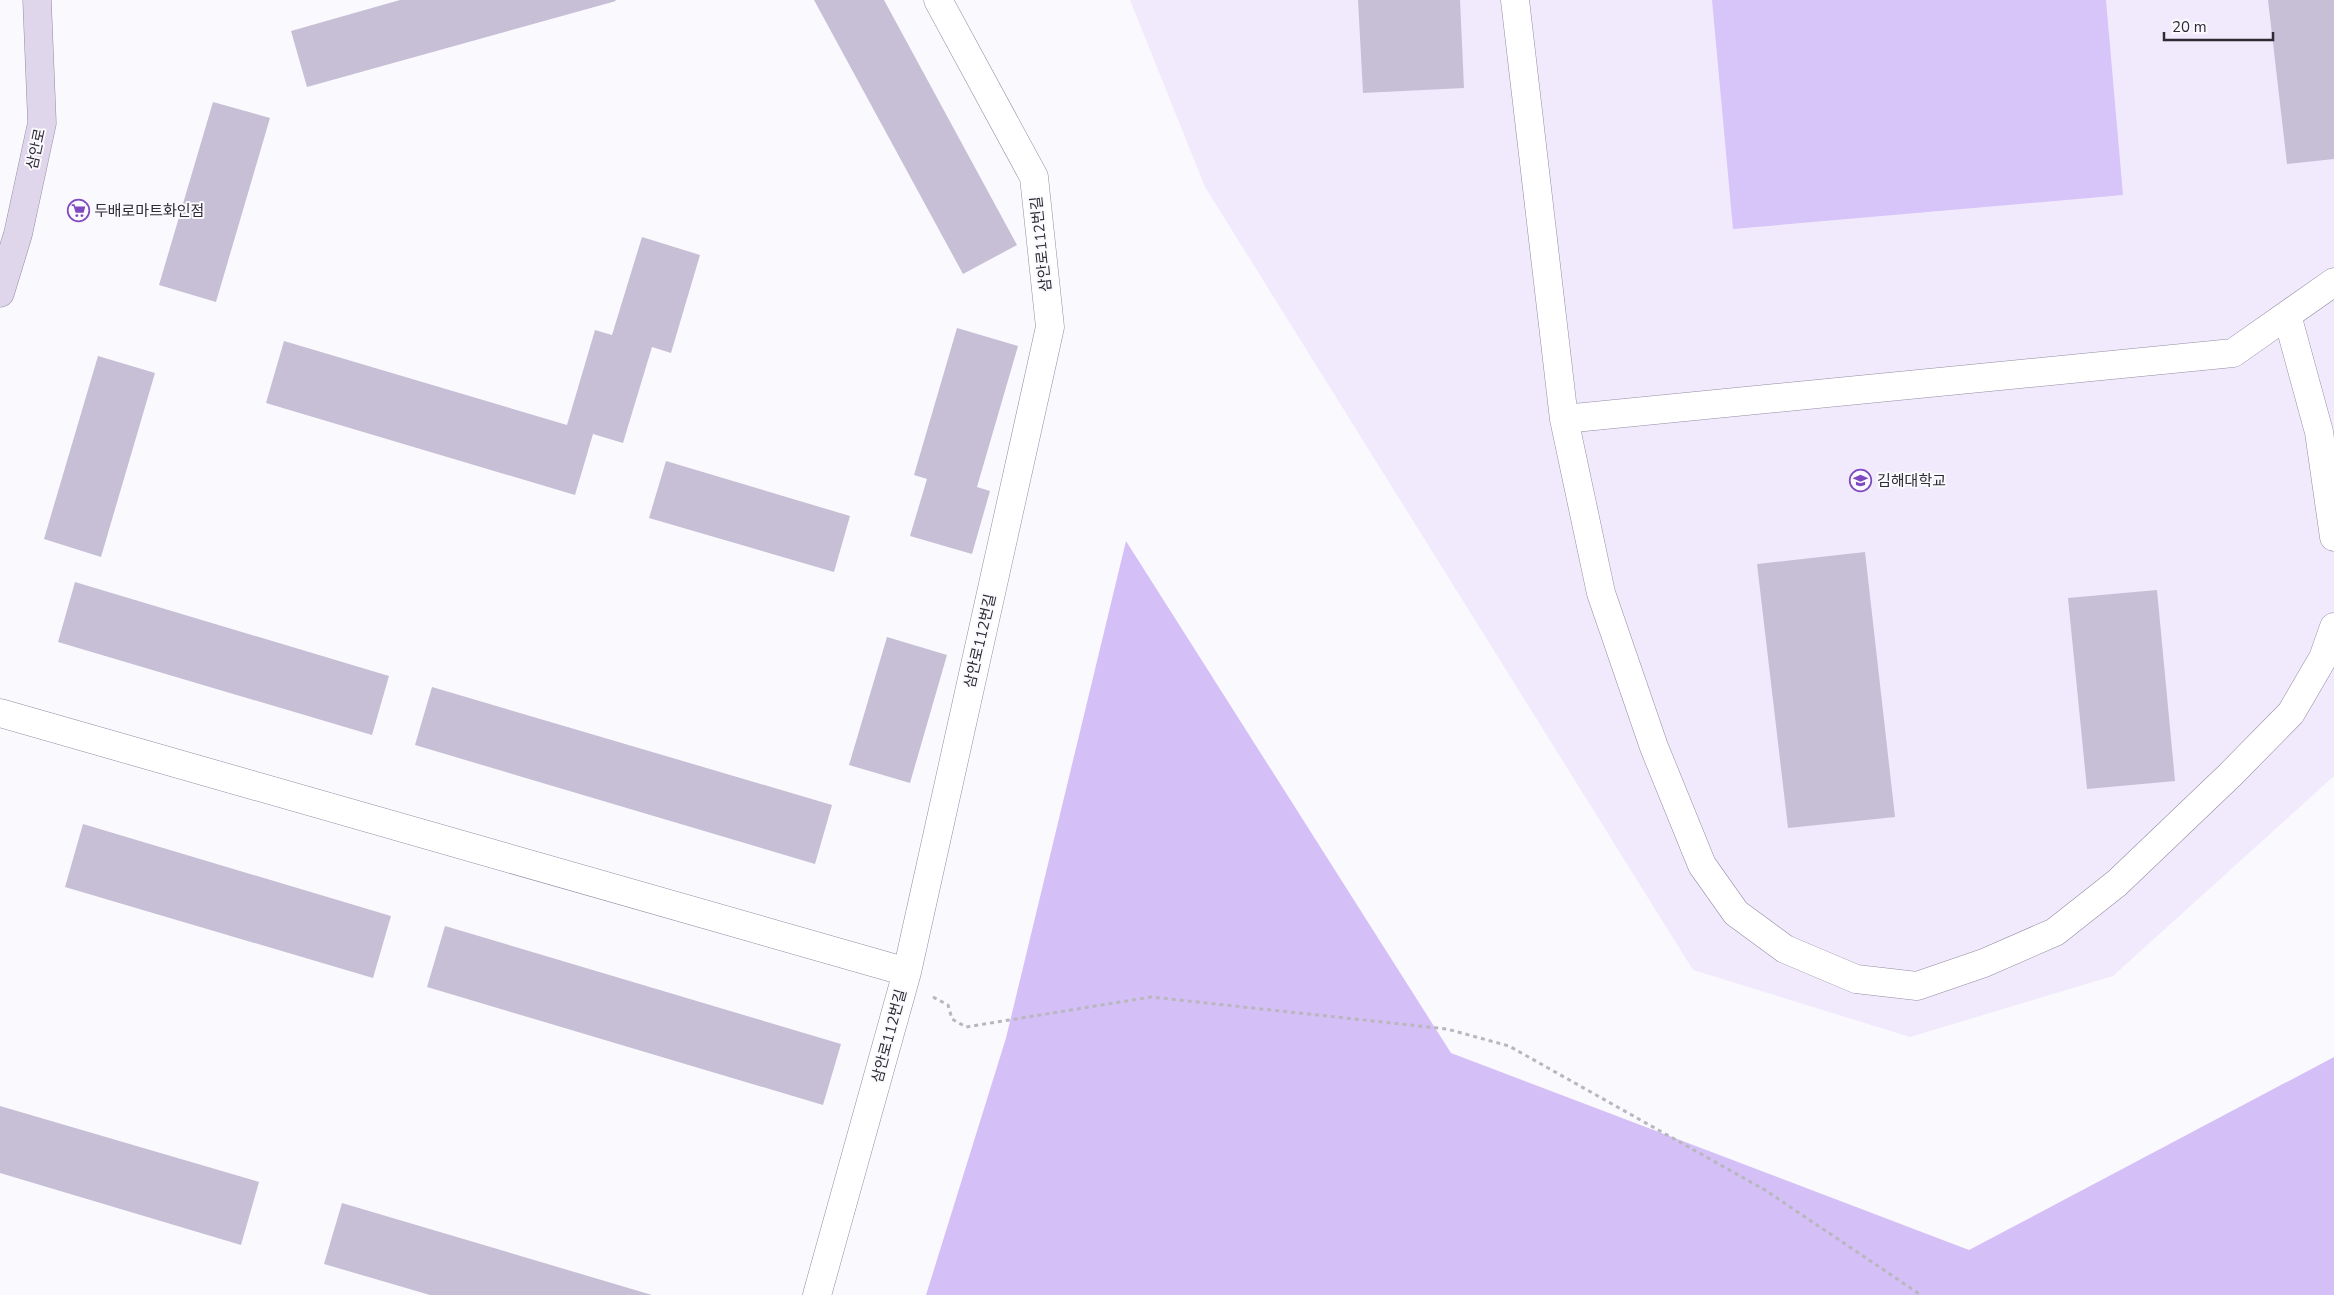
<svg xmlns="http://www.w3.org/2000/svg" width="2334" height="1295" font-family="'Nunito Sans','Noto Sans KR',sans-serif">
	<rect width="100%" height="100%" fill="#faf9fe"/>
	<path fill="#f1eafd" d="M1130 0H2334V776L2113 976 1910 1037 1693 970 1205 187Z"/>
	<path fill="#d7c4f9" d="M1712 0H2106L2123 195 1733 229Z"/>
	<path fill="#d4c0f7" d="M1126 541 1451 1053 1969 1250 2334 1057V1295H926L1006 1038Z"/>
	<path fill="#c7bfd6" d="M400 0H615L616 1 307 87 291 31Z
		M814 0H884L1017 245 963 274Z
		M1358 0H1460L1464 88 1363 93Z
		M2268 0H2334V159L2287 164Z
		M213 102 270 118 216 302 159 285Z
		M642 237 700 255 671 353 652 347 623 443 593 434 575 495 266 403 284 341 567 425 595 330 612 335Z
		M957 328 1018 346 977 487 990 491 972 554 910 536 927 479 914 475Z
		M98 356 155 373 101 557 44 539Z
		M666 461 850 516 834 572 649 518Z
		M1865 552 1895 817 1788 828 1757 564Z
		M75 582 389 676 372 735 58 642Z
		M2157 590 2175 781 2087 789 2068 598Z
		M887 637 947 655 910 783 849 765Z
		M432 687 832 805 815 864 415 745Z
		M83 824 391 916 373 978 65 887Z
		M445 926 841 1044 823 1105 427 987Z
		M0 1106 259 1182 241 1245 0 1173Z
		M342 1203 652 1295H430L324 1264Z"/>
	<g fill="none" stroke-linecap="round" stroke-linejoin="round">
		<defs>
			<path id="street" d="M1515 0 1564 419 2233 353 2334 282
				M2287 315 2319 432 2334 537
				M1564 419 1601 593 1654 747 1702 865 1736 913 1785 949 1856 979 1917 986 1984 963 2055 932 2117 883 2230 775 2291 713 2323 658 2334 627
				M0 713 907 972
				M817 1295 907 972 1050 327 1034 177 938 0"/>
			<path id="secondary" d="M0 293 18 234 42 123 37 0"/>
		</defs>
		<use href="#street" stroke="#938ca2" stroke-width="29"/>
		<use href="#secondary" stroke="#938ca2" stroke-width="29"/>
		<path stroke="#b8b7bd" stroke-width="3" stroke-dasharray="4 4" stroke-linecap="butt" d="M933 997 948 1005 952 1019 966 1027 1151 997 1447 1029 1509 1046 1765 1190 1921 1295"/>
		<use href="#street" stroke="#fff" stroke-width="28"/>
		<use href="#secondary" stroke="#dfd6ec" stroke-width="28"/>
	</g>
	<defs>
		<symbol id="supermarket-ring" viewBox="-11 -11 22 22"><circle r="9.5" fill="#faf9fe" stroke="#7f49c0" stroke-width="1.5"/><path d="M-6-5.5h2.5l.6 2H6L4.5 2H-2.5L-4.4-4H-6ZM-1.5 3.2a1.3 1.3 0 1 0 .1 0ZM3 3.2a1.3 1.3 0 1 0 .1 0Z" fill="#7f49c0"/></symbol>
		<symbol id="university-ring" viewBox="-11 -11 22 22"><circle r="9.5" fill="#faf9fe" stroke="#7f49c0" stroke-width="1.5"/><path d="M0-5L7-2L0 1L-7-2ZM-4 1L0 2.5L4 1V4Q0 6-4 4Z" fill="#7f49c0"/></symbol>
	</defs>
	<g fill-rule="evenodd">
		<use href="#supermarket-ring" x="66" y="198" width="25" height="25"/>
		<use href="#university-ring" x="1848" y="468" width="25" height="25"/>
	</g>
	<g text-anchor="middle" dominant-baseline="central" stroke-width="4" stroke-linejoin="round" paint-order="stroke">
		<g font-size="15" fill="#2e2b34" stroke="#faf9fe">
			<text transform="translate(36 149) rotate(-78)">삼안로</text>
			<text transform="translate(1041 244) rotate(-96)">삼안로112번길</text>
			<text transform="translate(980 641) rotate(-77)">삼안로112번길</text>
			<text transform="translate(889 1036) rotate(-75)">삼안로112번길</text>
		</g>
		<g font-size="15" fill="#2e2b34" stroke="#faf9fe" text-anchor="start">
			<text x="94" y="211">두배로마트화인점</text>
			<text x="1877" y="481">김해대학교</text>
		</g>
	</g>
	<path d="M2164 32v8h109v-8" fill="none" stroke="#2e2b34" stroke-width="2.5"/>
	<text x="2172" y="32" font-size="15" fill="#2e2b34" stroke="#faf9fe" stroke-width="4" paint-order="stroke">20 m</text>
</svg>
